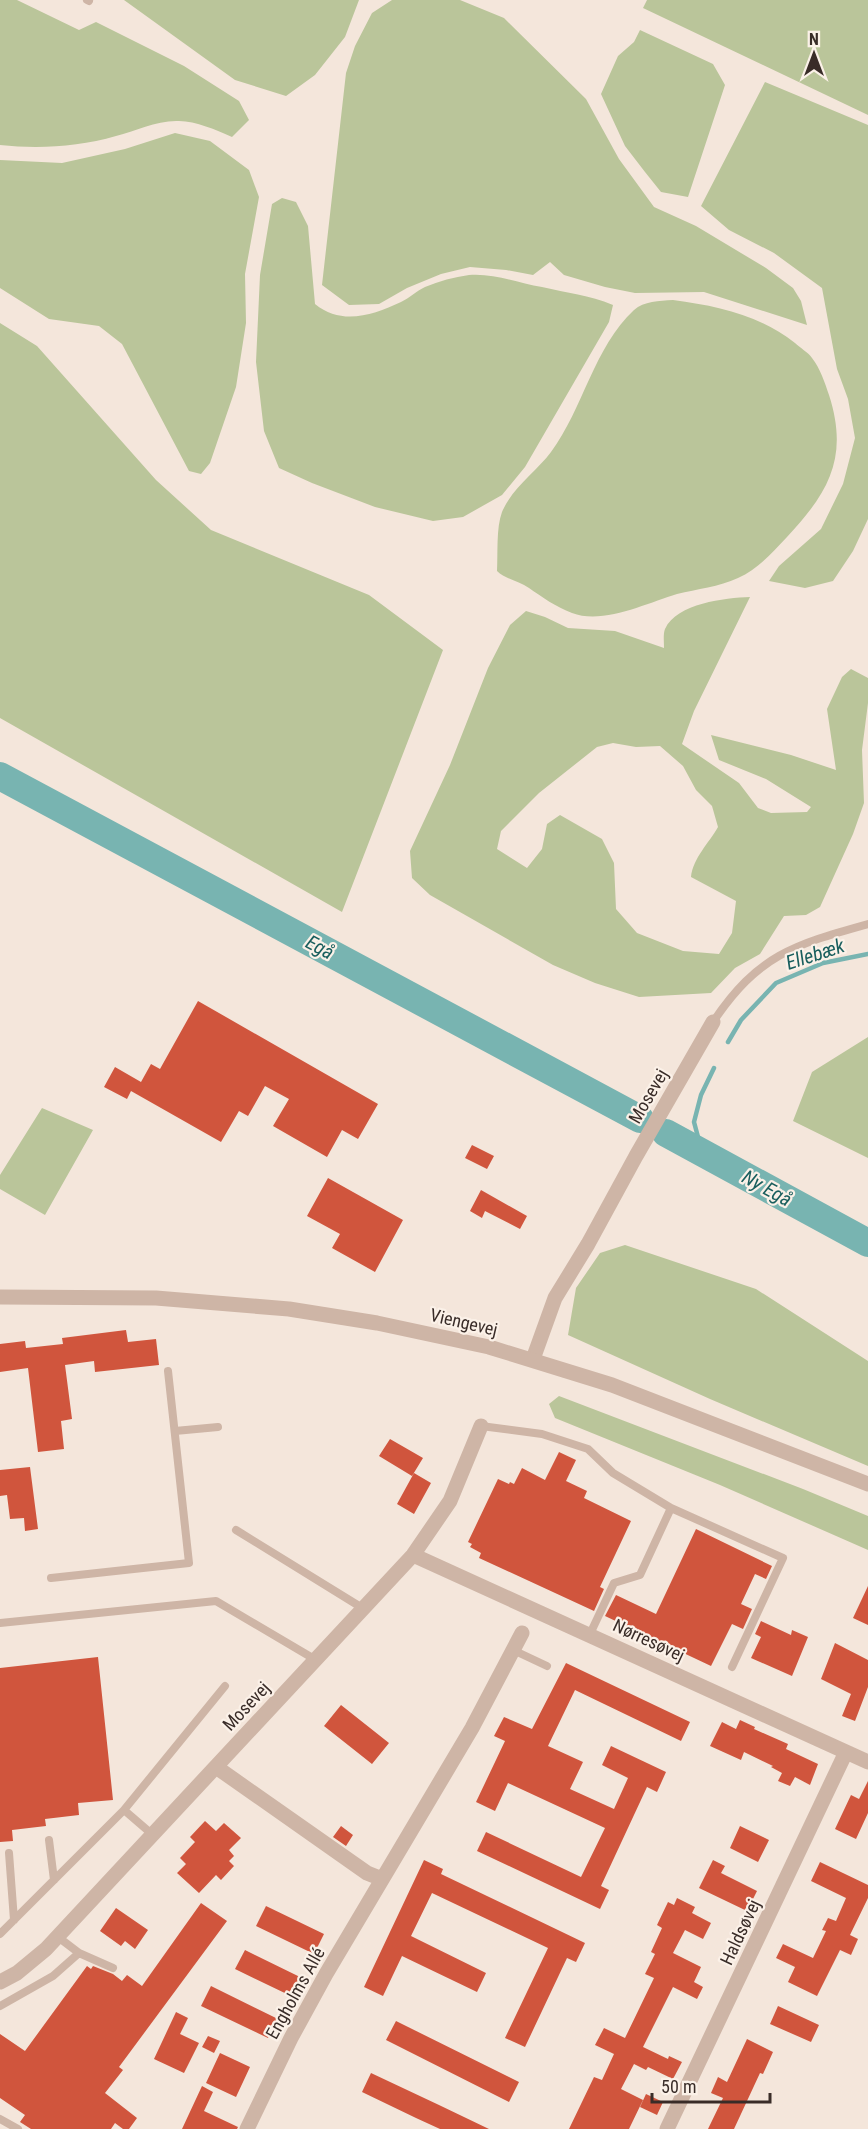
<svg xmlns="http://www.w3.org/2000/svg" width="868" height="2129" font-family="'Roboto Condensed',sans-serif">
	<rect width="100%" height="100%" fill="#f4e6db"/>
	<path fill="#bac59a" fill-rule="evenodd" d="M0 0H17L79 30 96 22 184 66 239 101 249 120 232 137C216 130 196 121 179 121 157 120 136 131 116 136 78 147 38 149 0 145Z
		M124 0H359L345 37 315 75 286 96 235 80Z
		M392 0H460L504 18 586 99 619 159 654 207 696 226 766 268 793 288 801 301 807 325 704 292 635 293 605 287 564 275 550 262 533 275 506 270 470 267 441 274 407 288 379 304 349 305 322 285 346 73 355 46 372 13Z
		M647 0H868V115L643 8Z
		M640 30 713 64 725 85 688 197 661 192 645 172 625 146 601 94 618 56 634 42Z
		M765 82 868 125V519L853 551 833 581 805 588 769 581 779 566 821 529 843 484 855 438 848 399 837 369 822 288 774 253 729 230 701 206Z
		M175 133 210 141 249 170 259 197 245 274 246 323 236 387 210 463 201 474 189 471 122 344 99 326 49 319 0 288V160L62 163 125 149Z
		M282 198 296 202 308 226 315 304C342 326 373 315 401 302 410 298 416 291 425 287 439 281 454 277 469 275 494 273 518 283 542 287 567 293 589 295 613 305L609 322 525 467 502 495 463 517 433 521 375 507 312 483 279 468 264 431 256 362 260 275 272 204Z
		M673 300C718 306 759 315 795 343 800 348 808 352 812 358 820 368 825 383 829 395 849 457 829 492 787 537 772 553 758 569 738 578 719 587 697 589 677 594 647 603 603 625 572 613 556 607 542 597 529 588 519 581 505 579 497 571 498 554 496 528 502 512 512 488 536 472 551 452 583 409 594 347 634 310 644 301 659 301 673 300Z
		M0 323 37 346 156 480 211 530 369 595 443 650 342 912 0 718Z
		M750 597 694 711 682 744 739 783 758 808 771 813 807 812 811 807 766 779 719 760 711 735 791 755 836 770 827 709 842 677 851 669 868 678V703L862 750 864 803 853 834 820 907 806 915 784 916 760 954 735 968 711 993 639 997 595 983 553 965 430 895 412 878 410 851 450 765 488 668 510 625 526 611 545 617 568 628 615 631 664 648C664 642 663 634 665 629 677 603 725 598 750 597ZM613 743 636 747 660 746 683 766 696 790 712 806 718 827C709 843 693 858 691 877L736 901 732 933 719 954 683 951 637 933 616 909 614 863 602 839 560 815 547 824 542 849 527 868 497 849 501 831 539 793 597 747Z
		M868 1037V1158L793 1121 812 1072Z
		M42 1108 93 1130 45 1215 0 1189V1175Z
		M625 1245 756 1289 868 1361V1466L710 1399 568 1335 576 1288 600 1253Z
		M559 1396 803 1489 868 1516V1550L720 1485 555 1418 549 1404Z"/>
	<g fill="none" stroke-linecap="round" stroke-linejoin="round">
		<path stroke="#78b4b1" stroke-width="4.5" d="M728 1042 741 1020 776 983 823 963 868 954
			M702 1152 694 1122 701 1095 714 1068"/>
		<path stroke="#78b4b1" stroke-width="28" d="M0 776 640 1119
			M666 1133 868 1243"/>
	</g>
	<path fill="#d0553d" d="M198 1001 378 1104 358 1139 342 1130 327 1157 273 1126 289 1099 265 1086 248 1116 239 1111 221 1142 131 1091 127 1099 104 1087 115 1067 141 1082 151 1064 160 1069Z
		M472 1145 494 1156 487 1169 465 1158Z
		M328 1178 403 1220 375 1272 332 1248 340 1234 307 1216Z
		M481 1190 527 1216 520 1229 485 1211 482 1218 470 1211Z
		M126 1330 128 1342 156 1339 159 1365 95 1372 94 1361 65 1365 72 1419 61 1421 64 1449 38 1452 28 1368 0 1372V1344L25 1341 26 1348 63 1344 62 1338Z
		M390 1439 423 1458 412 1476 379 1456Z
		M559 1452 576 1460 566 1481 587 1491 584 1498 631 1521 600 1587 604 1589 594 1611 479 1558 481 1553 470 1547 472 1544 468 1542 498 1479 509 1484 510 1482 514 1484 522 1468 545 1480Z
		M30 1467 38 1529 25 1531 24 1518 10 1519 7 1495 0 1496V1470Z
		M414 1473 431 1483 414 1514 397 1504Z
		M696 1529 772 1566 766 1579 755 1574 741 1604 752 1609 743 1629 732 1624 711 1666 605 1616 616 1595 656 1614Z
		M868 1586V1625L853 1618Z
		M761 1621 791 1635 792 1630 808 1637 792 1676 751 1658 761 1637 755 1634Z
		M835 1643 868 1660V1687L855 1721 842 1716 851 1694 821 1679Z
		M98 1657 113 1800 78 1803 79 1815 45 1819 46 1826 12 1830 13 1841 0 1842V1668Z
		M566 1663 690 1722 681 1741 575 1690 548 1746 583 1762 570 1789 614 1809 628 1778 602 1765 611 1746 666 1772 657 1792 647 1787 601 1886 609 1890 600 1909 477 1851 486 1832 581 1877 605 1828 508 1783 495 1811 476 1802 505 1741 494 1736 504 1717 532 1729Z
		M341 1705 389 1743 372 1764 324 1726Z
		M740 1720 755 1727 754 1729 788 1744 786 1749 818 1764 810 1785 795 1777 790 1786 778 1781 782 1773 771 1767 773 1766 744 1752 741 1760 710 1746 722 1722 736 1729Z
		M868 1781V1813L856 1839 835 1829 851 1795 859 1799Z
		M205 1821 216 1831 224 1823 241 1838 229 1850 234 1856 229 1861 234 1866 221 1880 216 1875 199 1893 177 1873 186 1864 180 1858 195 1842 190 1837Z
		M341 1826 353 1835 346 1846 333 1837Z
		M740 1826 769 1840 758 1862 730 1848Z
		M424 1860 443 1869 441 1874 585 1943 576 1962 567 1958 525 2047 505 2038 548 1948 432 1893 411 1936 486 1973 477 1992 402 1956 383 1996 364 1987Z
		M713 1860 725 1866 721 1873 757 1891 747 1911 699 1888Z
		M820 1862 868 1885V1898L850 1935 858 1939 851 1955 840 1950 817 1996 788 1982 795 1967 776 1958 783 1944 813 1958 826 1931 822 1930 828 1918 836 1921 846 1898 811 1881Z
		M677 1898 695 1907 692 1913 711 1923 703 1939 685 1930 673 1953 701 1967 694 1982 703 1987 697 1999 673 1987 643 2047 668 2059 669 2056 682 2062 673 2079 648 2067 646 2070 634 2064 621 2089 643 2100 629 2129H569L594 2077 602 2080 614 2054 595 2045 604 2028 625 2038 654 1978 645 1974 655 1954 651 1952 662 1928 657 1925 668 1902 674 1905Z
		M201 1903 227 1921 119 2067 123 2070 105 2093 137 2118 129 2129H123L115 2123 111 2129H31L20 2122 25 2115 0 2098V2034L25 2051 87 1966 91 1969 93 1966 113 1974 122 1981 127 1975 142 1986Z
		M266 1906 324 1934 314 1954 256 1926Z
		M116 1908 148 1930 135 1949 125 1941 121 1946 100 1931Z
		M245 1950 300 1977 291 1996 235 1969Z
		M211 1986 278 2019 268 2038 201 2006Z
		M778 2006 819 2025 811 2042 770 2024Z
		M176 2012 188 2018 180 2034 199 2043 184 2073 154 2059Z
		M396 2021 519 2082 509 2102 386 2040Z
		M208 2036 220 2041 214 2053 202 2047Z
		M747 2039 773 2052 763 2074 760 2073 734 2129H708L723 2098 711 2093 718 2077 727 2082Z
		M220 2053 250 2067 236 2097 206 2083Z
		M371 2073 439 2105 489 2129H440L416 2118 362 2092Z
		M202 2086 213 2092 204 2111 238 2127 237 2129H182Z
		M646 2094 663 2102 657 2115 640 2107Z"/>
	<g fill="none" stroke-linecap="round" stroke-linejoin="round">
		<path stroke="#ceb5a6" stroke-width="8" d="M87 0 89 1
			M713 1022C758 955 793 945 868 924
			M481 1426 542 1434 588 1449 613 1473 671 1508 783 1558 732 1667
			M175 1431 218 1427
			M236 1530 364 1609
			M51 1578 189 1563 168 1371
			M0 1623 216 1601 316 1660
			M590 1634 614 1583 640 1575 671 1508
			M513 1650 547 1666
			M124 1810 225 1686
			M49 1840 54 1880
			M9 1853 14 1920
			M0 1934 124 1810 153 1835
			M58 1937 79 1953 113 1968
			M0 2006 53 1976 79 1953
			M0 2119 18 2129"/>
		<path stroke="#ceb5a6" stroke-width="15" d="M533 1359 555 1298 588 1244 636 1156 713 1022
			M413 1555 868 1762
			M216 1767 367 1873 382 1879
			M0 1982 17 1973 46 1949 413 1555 450 1501 481 1426
			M247 2129 291 2038 326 1974 472 1728 522 1633
			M667 2129 846 1752"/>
		<path stroke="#ceb5a6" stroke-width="15" d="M0 1297 156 1298 289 1309 377 1323 489 1347 612 1385 868 1484"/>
	</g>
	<g text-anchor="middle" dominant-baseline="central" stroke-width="4.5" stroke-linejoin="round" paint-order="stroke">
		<g font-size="18" fill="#392c28" stroke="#fbf1e8">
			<text transform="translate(648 1096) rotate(-60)">Mosevej</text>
			<text transform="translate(464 1322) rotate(13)">Viengevej</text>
			<text transform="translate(649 1640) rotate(25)">Nørresøvej</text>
			<text transform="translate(246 1706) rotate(-47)">Mosevej</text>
			<text transform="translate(740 1932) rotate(-65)">Haldsøvej</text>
			<text transform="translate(295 1993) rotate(-61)">Engholms Allé</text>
		</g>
		<g font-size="20" font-style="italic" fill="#195e5d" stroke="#fbf1e8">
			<text transform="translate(320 947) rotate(28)">Egå</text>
			<text transform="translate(815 954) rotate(-18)">Ellebæk</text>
			<text transform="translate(767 1188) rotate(29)">Ny Egå</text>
		</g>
	</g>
	<g transform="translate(814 54)" stroke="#fbf1e8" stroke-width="4.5" paint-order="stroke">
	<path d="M0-4.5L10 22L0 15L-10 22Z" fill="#392c28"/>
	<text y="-9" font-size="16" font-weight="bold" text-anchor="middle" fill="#392c28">N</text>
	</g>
	<path d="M652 2093v9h118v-9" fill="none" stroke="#392c28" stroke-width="3"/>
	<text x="661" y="2093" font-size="18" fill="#392c28" stroke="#fbf1e8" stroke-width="4.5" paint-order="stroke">50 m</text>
</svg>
